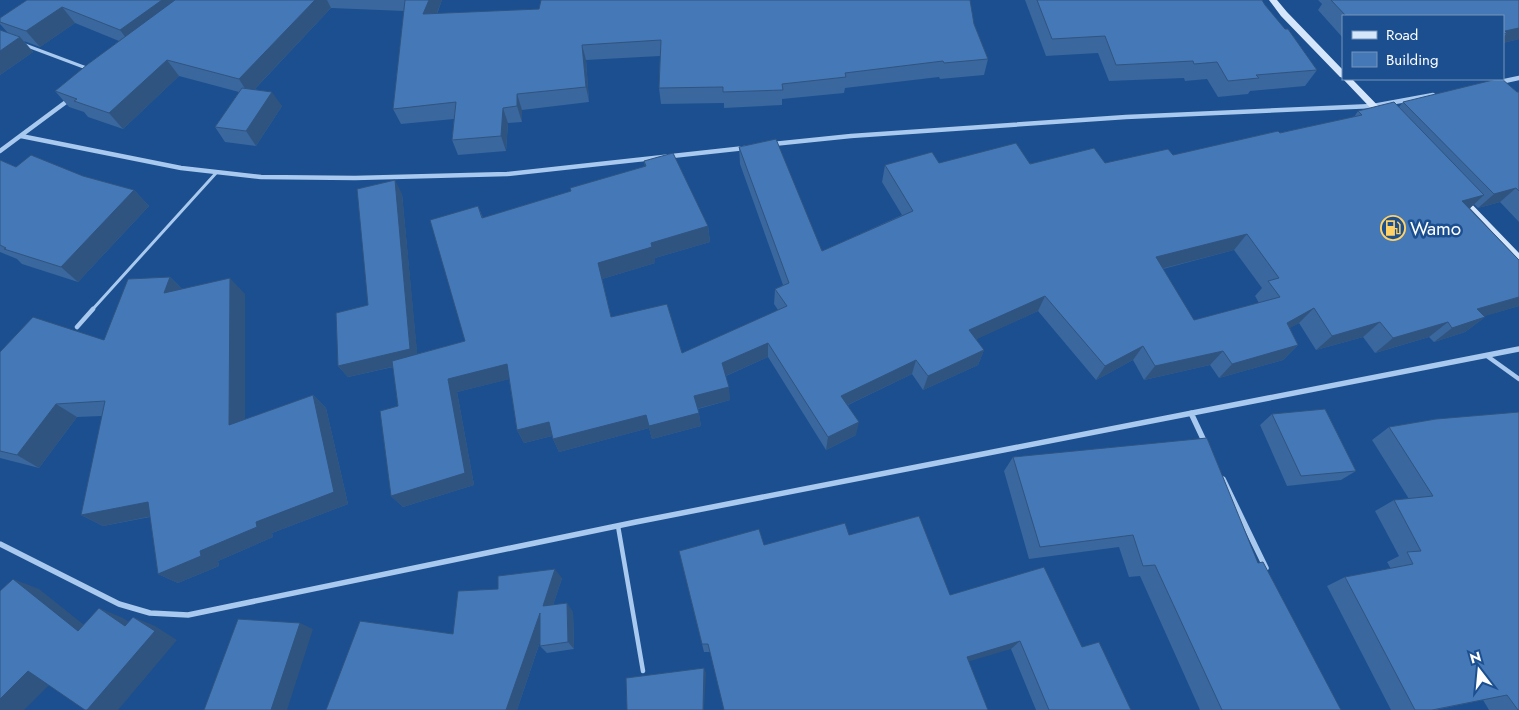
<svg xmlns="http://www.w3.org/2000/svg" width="1519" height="710" font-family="Jost,sans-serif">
	<rect width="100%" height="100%" fill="#1b4f8f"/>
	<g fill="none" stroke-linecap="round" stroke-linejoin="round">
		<path stroke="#a9c9ee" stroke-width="3" d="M25 45 89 69
			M92 310 217 172"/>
		<path stroke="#a9c9ee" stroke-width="4.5" d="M77 327 93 309
			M1487 356 1519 379
			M618 526 643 671"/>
		<path stroke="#a9c9ee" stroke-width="4.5" d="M1500 82 1519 78
			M21 136 181 168 261 177 355 178 507 174 745 148
			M773 144 851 136 1126 117 1373 106 1433 95
			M0 151 70 99"/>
		<path stroke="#a9c9ee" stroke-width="5.5" d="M1191 413 1206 445
			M1223 479 1266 568
			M0 544 119 604 150 613 188 615 636 522 1519 349"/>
		<path fill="#d6e6fa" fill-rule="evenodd" d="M1269 0H1277L1287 12 1343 70V78L1340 77 1281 16Z
			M1343 79H1352L1387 115V119H1381Z
			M1461 195 1464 196 1519 253V263L1516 262 1458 200 1457 198 1458 196Z"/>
	</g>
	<path fill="#3a679d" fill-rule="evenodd" d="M27 0H442L437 14 974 24 988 59 984 75 940 79 939 77 845 88 844 93 782 99V105L724 108V103L661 104 659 88 660 56 586 60 589 102 522 110V122L508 123 506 151 458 155 452 140 454 119 401 124 393 109 404 11 331 8 254 90 282 106 256 146 225 142 215 127 239 92 179 76 123 129 88 117 84 112 69 107 55 91 119 41 75 23 40 47 24 41 33 52 0 75V30L8 33 0 24V18Z
		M1025 0H1262L1265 5 1317 70 1305 86 1250 91 1248 94 1218 97 1207 79 1185 81 1184 78 1109 81 1098 53 1046 56Z
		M1318 0H1519V39L1503 43V16H1343V38L1318 10 1322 4Z
		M1519 92V222L1500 202 1478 208 1474 204 1470 208 1519 260V306L1484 316 1485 317 1465 332 1434 342 1429 337 1375 353 1363 337 1316 350 1299 323 1289 328 1298 345 1283 360 1219 378 1210 365 1144 380 1133 360 1096 380 1038 311 976 339 984 350 978 365 923 390 912 374 848 405 856 435 826 450 768 357 726 376 730 400 698 409 701 426 652 439 649 428 559 452 553 439 552 436 524 443 517 430 509 379 457 392 474 485 403 507 391 496 398 406 393 367 348 377 338 366 368 305 402 194 417 354 465 341 478 206 483 218 571 191 645 167 644 161 708 226 710 242 655 258V263L602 279 611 317 682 353 778 310 774 304 775 289 783 285 740 164 739 147 822 251 902 215 882 182 885 165 939 163H1105L1173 155 1354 117 1358 111 1399 107 1403 102ZM1234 250 1262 288 1255 296 1259 303 1194 320 1163 269Z
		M0 160 16 167 83 176 134 190 149 206 78 282 22 264 17 259 0 252Z
		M170 277 182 289 245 294V420L313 395 326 408 348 504 272 533 273 537 218 561 219 566 178 583 158 574 150 517 103 526 81 515 102 416 77 417 39 468 0 458V352L104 340Z
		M1272 414 1356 471 1341 480 1287 486 1260 425Z
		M1436 419 1519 710H1489L1483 700 1435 710H1391L1327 586 1345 577 1391 569 1387 562 1399 556 1375 511 1394 500 1409 499 1372 440 1389 427Z
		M1013 457 1258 563 1341 710H1200L1140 576 1129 577 1119 547 1029 559 1004 471Z
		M849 535 950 595 1082 647 1131 710H1036L1011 649 704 652 679 551 764 545Z
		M562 578 553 605 573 612 574 649 547 653 540 646V642L517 710H326L453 634 498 589Z"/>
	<path fill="#305480" d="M162 0H194L132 46 120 30Z
		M315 0H327L331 8 249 95 239 79Z
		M429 0H442L430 30 423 14Z
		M62 7 75 23 40 47 26 31Z
		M1519 28V39L1503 43V38L1507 33 1505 31Z
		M20 37 33 52 0 75V51Z
		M582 45 586 60 589 102 586 87Z
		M167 60 179 76 123 129 109 113Z
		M272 92 282 106 256 146 246 131Z
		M517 94 522 110V122L517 106Z
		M503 108 508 123 506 151 501 136Z
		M395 180 402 194 418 361 348 377 338 366 410 349Z
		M1516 188 1500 202 1478 208 1494 194Z
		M134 190 149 206 78 282 61 267Z
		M1484 195 1466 212 1462 201Z
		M708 226 710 242 655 258V263L602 279 615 332 598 263 651 243Z
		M1247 234 1234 250 1145 273 1156 257Z
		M170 277 186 293H164Z
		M230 278 245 294V439L229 425Z
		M1045 296 1038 311 964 345 969 330Z
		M1519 297V306L1458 324 1477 309Z
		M1314 308 1299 323 1272 338 1287 323Z
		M1485 317 1465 332 1434 342 1452 328Z
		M1380 322 1363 337 1316 350 1332 336Z
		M1448 322 1429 337 1375 353 1393 338Z
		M768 343V357L723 377 722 363Z
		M1298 345 1283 360 1219 378 1232 364Z
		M1143 346 1133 360 1096 380 1105 366Z
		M984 350 978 365 923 390 928 376Z
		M1223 351 1210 365 1144 380 1155 366Z
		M916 360 912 374 839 409 841 396Z
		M507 364 514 378 457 392 474 485 403 507 391 496 448 379Z
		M729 387 730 400 696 409 694 396Z
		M313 395 326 408 348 504 272 533 273 537 218 561 219 566 178 583 158 574 200 551 256 522Z
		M56 404 77 417 39 468 17 455Z
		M699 413 701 426 652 439 649 428 559 452 553 439 646 415Z
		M549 422 556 435 524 443 517 430Z
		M859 422 856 435 826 450 828 437Z
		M148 502 167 513 103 526 81 515Z
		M555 569 562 578 550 614 543 606Z
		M13 579 39 589 103 640 78 631Z
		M567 603 573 612 574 649 568 642Z
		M99 608 123 618 148 635 125 626Z
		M540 613 547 621 517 710H506Z
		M133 617 155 626 177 640 118 710H87Z
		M300 623 313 629 287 710H271Z
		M1020 641 1011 649 960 664 967 657Z
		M704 668 706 673 704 710H703Z
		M28 671 56 678 24 710H0V699Z"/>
	<path fill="#4478b7" stroke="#305480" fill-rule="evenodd" d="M27 0H162L120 30 62 7 26 31 0 22V18Z
		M175 0H315L239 79 167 60 109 113 74 101 77 99 55 91 88 64Z
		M405 0H429L423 14 539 9 541 0H970L974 24 988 59 944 63 943 61 845 73 846 77 782 84 783 90 723 92V87L659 88 661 40 582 45 586 87 517 94V106L503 108 501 136 452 140 456 102 393 109Z
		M1037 0H1262L1265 5 1285 29H1288L1317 70 1256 75 1259 78 1228 81 1217 62 1194 64 1193 61 1116 65 1105 36 1052 39Z
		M1331 0H1519V28L1505 31 1507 33 1503 34V16H1346Z
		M0 30 20 37 0 51Z
		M1497 79H1502L1517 92H1519V191L1516 188 1494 194 1403 102Z
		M242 88 272 92 246 131 215 127Z
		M1394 102 1484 195 1462 201 1519 260V297L1477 309 1485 317 1452 328 1448 322 1393 338 1380 322 1332 336 1314 308 1287 323 1298 345 1232 364 1223 351 1155 366 1143 346 1105 366 1045 296 969 330 984 350 928 376 916 360 841 396 859 422 828 437 768 343 722 363 729 387 694 396 699 413 649 426 646 415 553 439 549 422 517 430 507 364 448 379 465 473 391 496 380 411 398 406 392 361 465 341 430 220 478 206 482 218 571 191 570 188 646 166 644 161 673 153 708 226 651 243 652 247 598 263 611 317 667 304 682 353 787 306 775 289 789 283 739 147 776 139 822 251 913 211 885 165 932 152 939 163 1016 143 1030 164 1094 148 1105 163 1168 149 1173 155 1278 131 1280 133 1293 130 1362 115 1358 111ZM1247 234 1279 278 1268 281 1280 297 1194 320 1156 257Z
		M31 155 83 176 134 190 61 267 4 249 6 248 0 245V160L16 167Z
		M395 180 410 349 338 366 336 313 368 305 357 189Z
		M170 277 164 293 230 278 229 425 313 395 334 492 256 522 257 527 200 551 201 556 158 574 148 502 81 515 105 401 56 404 17 455 0 451V352L33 317 104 340 128 279Z
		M1325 409 1356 471 1301 476 1272 414Z
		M1519 412V710H1518L1507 695 1432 710H1415L1345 577 1413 564 1407 552 1421 551 1394 500 1433 496 1389 427 1436 419Z
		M1207 438 1258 563 1263 562 1341 710H1222L1155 565 1143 566 1133 535 1040 547 1013 457Z
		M919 516 950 595 1044 567 1082 647 1099 642 1131 710H1049L1020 641 967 657 988 710H724L708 644H702L679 551 759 529 764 545 845 523 849 535Z
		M555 569 543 606 567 603 568 642 540 646V613L506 710H326L360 621 453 634 458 591 498 589V576Z
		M13 579 78 631 99 608 125 626 133 617 155 631 87 710H85L28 671 0 699V591Z
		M238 619 300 623 271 710H204Z
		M704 668 703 710H627L626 678Z"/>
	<defs>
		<symbol id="fuel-ring" viewBox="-11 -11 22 22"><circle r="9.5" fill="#1b4f8f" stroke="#ffd166" stroke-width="1.5"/><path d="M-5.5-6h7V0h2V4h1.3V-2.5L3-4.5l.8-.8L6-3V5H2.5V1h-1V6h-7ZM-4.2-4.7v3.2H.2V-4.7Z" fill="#ffd166"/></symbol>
	</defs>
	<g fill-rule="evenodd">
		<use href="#fuel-ring" x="1379" y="214" width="28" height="28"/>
	</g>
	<g text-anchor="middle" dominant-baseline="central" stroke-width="5" stroke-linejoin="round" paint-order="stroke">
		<g font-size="19" fill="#fff" stroke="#1b4f8f" text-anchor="start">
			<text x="1410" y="228">Wamo</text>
		</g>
	</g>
	<rect x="1342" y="15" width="162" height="65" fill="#1b4f8f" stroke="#7695bc"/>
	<rect x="1352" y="31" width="25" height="8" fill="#d6e6fa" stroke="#7695bc"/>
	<text x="1386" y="40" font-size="15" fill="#ffffff">Road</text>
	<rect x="1352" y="52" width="25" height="15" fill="#4478b7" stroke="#7695bc"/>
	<text x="1386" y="65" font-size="15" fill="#ffffff">Building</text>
	<g transform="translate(1479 670) rotate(344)" stroke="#1b4f8f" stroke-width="4" paint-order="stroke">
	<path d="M0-4L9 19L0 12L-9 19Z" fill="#ffffff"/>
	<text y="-8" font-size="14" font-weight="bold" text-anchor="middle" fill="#ffffff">N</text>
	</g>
</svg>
